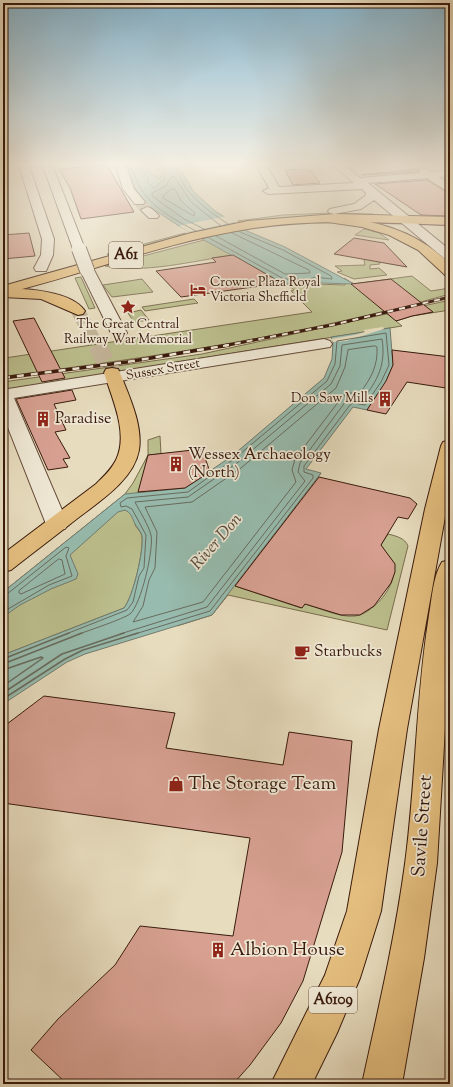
<svg xmlns="http://www.w3.org/2000/svg" width="453" height="1087" font-family="'Sorts Mill Goudy',serif">
	<rect width="100%" height="100%" fill="#e7dcbe"/>
	<filter id="stains"><feTurbulence type="fractalNoise" baseFrequency=".005" numOctaves="4"/><feColorMatrix values="0 0 0 0 .2 0 0 0 0 .09 0 0 0 0 .02 0 0 0 .5 -.17"/></filter>
	<radialGradient id="worn" r=".72"><stop offset=".6" stop-color="#630" stop-opacity="0"/><stop offset="1" stop-color="#630" stop-opacity=".3"/></radialGradient>
	<path fill="#bcbf8e" stroke="#7a6c4d" d="M147 163H162L158 169 162 172 160 180 147 175Z
		M330 213 373 214 374 218 244 224 238 221 283 215Z
		M364 229 379 233 389 240 355 235Z
		M185 233 189 235 111 256 107 254Z
		M204 240 233 255C194 261 142 274 105 266Z
		M368 255 378 260 380 264 370 265V269L379 268 387 275 354 279 337 272 342 271 335 266 365 265 364 260Z
		M412 276 431 291 450 288V294C305 335 155 357 6 376L3 369V355L5 358 312 312 291 291 294 290 286 283 345 285 344 278 354 284Z
		M81 277 95 308 89 309 75 278Z
		M142 279 153 292 112 297 103 285Z
		M194 299 198 303 145 311 142 307Z
		M446 301 450 304V310L412 316 396 321 402 326 3 390V382L202 354Z
		M141 310 149 320 134 322 128 313Z
		M160 436 161 454 148 455 140 492H150L135 525C137 528 141 532 142 536 144 551 133 597 124 608L3 655V592L125 494 133 483 148 455V440Z
		M321 473 235 586 301 608 305 604C320 608 340 618 355 616 379 613 415 564 378 549L388 534C396 536 405 538 408 546L387 630 228 595 212 615 177 626Z"/>
	<path fill="#97bcaf" stroke="#717b6e" d="M147 163 146 169 147 172 160 179 162 172 157 168 160 165 156 163H180V168L193 191 215 211 247 231 285 247 354 284 321 283 315 281 314 283 283 284 179 226 153 209 142 199 129 178 127 163Z
		M390 328 393 365 385 384 367 410 353 407 306 469 321 473 212 615 85 654 67 662 3 704V655L124 608C133 597 144 550 142 536 141 531 136 527 134 522 132 517 131 513 125 510L118 512 70 555 78 574 76 579 51 589 20 605 3 617V592L125 494 185 488 232 456 324 378 332 359 333 342 331 337Z"/>
	<path fill="#e7dcbe" d="M227 216 235 222 189 232 179 226Z
		M383 327 384 329 346 341 333 342 331 339 354 335 365 332 363 330Z"/>
	<g fill="none" stroke-linecap="round" stroke-linejoin="round">
		<path stroke="#686b5e" stroke-width="1" d="M131 163C139 201 164 214 196 231
			M143 163 142 170 148 177V183L154 188 164 180 165 175 162 163
			M176 163C180 192 206 209 228 224
			M172 189H175L181 201 195 213 194 216 163 198 164 195Z
			M204 229 184 219 152 196V193L166 186 171 177 174 176 191 202 221 226
			M216 236 285 274 310 273 309 270 232 233
			M209 238 284 279H310L315 277 332 279 331 276 283 250 240 232
			M375 346 377 347C378 366 371 378 360 393H350L342 397 295 459 292 470 296 482 203 602 133 622 143 606 149 580 155 568 157 532 145 507 192 502 241 468 336 388 345 367 348 350Z
			M59 559 62 560 65 574 21 594 19 593V591Z
			M3 595 7 594 66 547 69 548 66 556 72 576 49 585 3 612
			M66 634 127 610 133 602 139 576 144 568 146 535 132 509 126 506 121 507 120 503 127 498 188 492 234 459 327 381 335 364 337 341 386 333 389 365 381 382 365 405 353 403 350 405 304 466V472L313 475V478L210 611 135 634
			M79 634C90 630 123 619 130 614 141 605 154 549 151 535 148 524 140 512 135 502L188 497 237 463 331 384 340 366 342 345 382 339C386 364 378 380 363 399L352 398 346 401 300 463 298 472 305 481 207 607 120 634"/>
		<path stroke="#686b5e" stroke-width="1.5" d="M3 659 69 633
			M3 664 82 633
			M3 670 41 657 43 658 3 686
			M3 693 62 654 124 633
			M3 699 65 659 83 650 138 633"/>
	</g>
	<path fill="#d7a091" stroke="#391a0c" d="M107 165 134 212 81 219 70 188 59 169Z
		M305 169 311 171 320 183 293 185 285 170Z
		M418 169V172L361 175Z
		M427 180 450 194V216L421 215 375 184Z
		M29 233 35 256 3 259V235Z
		M354 238 384 243 407 267 334 254Z
		M233 255 282 283 181 297 156 271 216 262 212 258Z
		M391 279 433 312 412 316 396 321 351 284Z
		M34 318 65 378 42 382 13 321Z
		M392 350 450 357V376L446 388 407 382 386 414 367 410 386 381 393 365Z
		M72 390 76 400 54 404 66 430 55 432 70 458 63 459 68 467 48 470 16 399Z
		M202 449 210 472 185 488 138 492 148 455Z
		M319 477 410 498 417 504 408 519 398 517 381 545 395 564V572L391 583 374 606 360 615H341L305 604 302 608 235 586Z
		M44 696 175 713 166 748 283 765 289 732 352 741 342 852 303 981 281 1023 250 1065 233 1084H67L31 1050 58 1019 115 965 140 926 233 936 250 838 3 803V727Z"/>
	<g fill="none" stroke-linecap="round" stroke-linejoin="round">
		<path stroke="#c4b59a" stroke-width="11" stroke-dasharray="11 5.5" stroke-linecap="butt" d="M139 202 147 210"/>
		<path stroke="#c4b59a" stroke-width="14" stroke-dasharray="14 7" stroke-linecap="butt" d="M78 311 97 346"/>
		<path stroke="#c4b59a" stroke-width="18" stroke-dasharray="18 9" stroke-linecap="butt" d="M97 345 112 373"/>
		<defs>
			<path id="minor" d="M20 163H30V169L54 239 53 255 46 271H36L34 268 41 255 42 239 20 169Z
				M36 163H48L53 167 85 249 83 252 79 253 73 249 44 169Z
				M115 163H125L134 189 145 202 143 204H135L123 189Z
				M255 163H265L279 187 354 183 331 163H342L360 178 420 173V169L424 168 431 172 450 170V176L439 177 450 185V193L427 178 368 183 450 250V260L445 259 374 200 361 209 334 214 330 213 328 211 330 209 354 204 365 196 366 193 362 189 268 194 263 191 269 188Z
				M147 207C152 208 156 212 159 216L157 218H149L141 210Z
				M87 266 92 267 94 270 127 333 124 336H114L111 333 80 270 82 267Z
				M324 339 330 341 332 344 330 347 14 398 68 524 65 529 57 530 49 529 46 524 3 415V388L8 389Z"/>
			<path id="major" d="M325 215C375 221 413 228 450 264V276L445 275 418 250 389 235 362 227 321 221 319 219 321 217Z
				M3 289C25 288 72 291 85 311L83 314 78 315 41 299 3 297Z
				M112 368 118 369 120 373C129 396 143 425 139 450 133 483 93 505 69 525 50 540 30 555 11 570L3 572V554L96 484C103 477 111 470 116 460 129 434 112 398 104 373L106 369Z
				M450 440V489L407 729 381 911 360 978 337 1033 312 1084H271L325 975 347 911 379 729 425 509 441 446 443 442Z
				M450 560V644L437 863 424 958 402 1084H362C378 1011 395 938 405 864 416 781 416 697 429 615 432 598 433 576 442 562Z"/>
			<path id="highway" d="M335 214 450 217V225C383 223 315 218 248 229 165 242 85 274 3 294V286L191 233 248 221Z"/>
		</defs>
		<use href="#minor" stroke="#644a38" stroke-width="2"/>
		<use href="#major" stroke="#391a0c" stroke-width="2"/>
		<use href="#highway" stroke="#391a0c" stroke-width="2"/>
		<use href="#minor" fill="#efe8d5" fill-rule="evenodd"/>
		<use href="#major" fill="#e4be7f" fill-rule="evenodd"/>
		<use href="#highway" fill="#e4be7f" fill-rule="evenodd"/>
		<defs>
			<path id="rail-far1" d="M223 346 332 325 450 297"/>
			<path id="rail" d="M3 378 127 362 229 345"/>
		</defs>
		<use href="#rail-far1" stroke="#391a0c" stroke-width="3"/>
		<use href="#rail" stroke="#391a0c" stroke-width="3.5"/>
		<use href="#rail-far1" stroke="#efe8d5" stroke-width="2" stroke-dasharray="6" stroke-linecap="butt"/>
		<use href="#rail" stroke="#efe8d5" stroke-width="2.5" stroke-dasharray="7" stroke-linecap="butt"/>
		<defs>
			<path id="minor-bridge" d="M79 249 87 270"/>
		</defs>
		<use href="#minor-bridge" stroke="#644a38" stroke-width="16" stroke-linecap="butt"/>
		<use href="#minor-bridge" stroke="#efe8d5" stroke-width="14"/>
	</g>
	<linearGradient id="sky" x2="0" y2="1"><stop stop-color="#87b7d1"/><stop offset="0.52" stop-color="#f4efe2"/><stop offset="1" stop-color="#f4efe2" stop-opacity="0"/></linearGradient>
	<rect width="453" height="315" fill="url(#sky)"/>
	<defs>
		<symbol id="hotel-bare" viewBox="-9 -9 18 18"><path d="M-6-4.5h1.5V1H6V5H4.5V3h-9V5H-6ZM-4 0a1.8 1.8 0 1 1 3.6 0ZM.5 0V-2.5h3Q6-2.5 6 0Z" fill="#8f2418" stroke="#efe8d5" stroke-width="2.5" paint-order="stroke"/></symbol>
		<symbol id="sight-bare" viewBox="-9 -9 18 18"><path d="M0-6L1.8-2.2L6-1.7L2.9 1.2L3.7 5.4L0 3.3L-3.7 5.4L-2.9 1.2L-6-1.7L-1.8-2.2Z" fill="#8f2418" stroke="#efe8d5" stroke-width="2.5" paint-order="stroke"/></symbol>
		<symbol id="building-bare" viewBox="-9 -9 18 18"><path d="M-4-6H4V6H1V3H-1V6H-4ZM-2.5-4.3h1.7v1.8h-1.7ZM.8-4.3h1.7v1.8H.8ZM-2.5-1h1.7V.8h-1.7ZM.8-1h1.7V.8H.8Z" fill="#8f2418" stroke="#efe8d5" stroke-width="2.5" paint-order="stroke"/></symbol>
		<symbol id="cafe-bare" viewBox="-9 -9 18 18"><path d="M-5.5-4.5H6V0H3Q3 3.5 0 3.5H-2.5Q-5.5 3.5-5.5 0ZM3-3.2v2h1.7v-2ZM-6 4.5H4V6H-6Z" fill="#8f2418" stroke="#efe8d5" stroke-width="2.5" paint-order="stroke"/></symbol>
		<symbol id="shop-bare" viewBox="-9 -9 18 18"><path d="M-5-2.5h2.3a2.7 3.5 0 0 1 5.4 0H5L5.5 6h-11ZM-1.5-2.5h3a1.5 2.3 0 0 0-3 0Z" fill="#8f2418" stroke="#efe8d5" stroke-width="2.5" paint-order="stroke"/></symbol>
	</defs>
	<g fill-rule="evenodd">
		<use href="#hotel-bare" x="187" y="279" width="22" height="22"/>
		<use href="#sight-bare" x="117" y="296" width="22" height="22"/>
		<use href="#building-bare" x="374" y="388" width="22" height="22"/>
		<use href="#building-bare" x="32" y="408" width="22" height="22"/>
		<use href="#building-bare" x="165" y="453" width="22" height="22"/>
		<use href="#cafe-bare" x="291" y="641" width="22" height="22"/>
		<use href="#shop-bare" x="165" y="773" width="22" height="22"/>
		<use href="#building-bare" x="207" y="939" width="22" height="22"/>
	</g>
	<g text-anchor="middle" dominant-baseline="central" stroke-width="3.5" stroke-linejoin="round" paint-order="stroke">
		<g font-size="13" fill="#391a0c" stroke="#efe8d5" text-anchor="start">
			<text x="210" y="283">Crowne Plaza Royal<tspan x="210" dy="15">Victoria Sheffield</tspan></text>
			<text x="128" y="325" text-anchor="middle">The Great Central<tspan x="128" dy="15">Railway War Memorial</tspan></text>
			<text x="373" y="399" text-anchor="end">Don Saw Mills</text>
		</g>
		<g font-size="13" fill="#391a0c" stroke="#efe8d5">
			<text transform="translate(163 370) rotate(-10)">Sussex Street</text>
		</g>
		<g fill="#efe8d5" stroke="#705848" stroke-width="1">
			<rect x="109" y="242" width="34" height="26" rx="3"/>
			<rect x="309" y="987" width="48" height="26" rx="3"/>
		</g>
		<g font-size="15" font-weight="bold" fill="#391a0c">
			<text x="126" y="255">A61</text>
			<text x="333" y="1000">A6109</text>
		</g>
		<g font-size="16" fill="#391a0c" stroke="#efe8d5" text-anchor="start">
			<text x="55" y="419">Paradise</text>
			<text x="188" y="455">Wessex Archaeology<tspan x="188" dy="18">(North)</tspan></text>
			<text x="314" y="652">Starbucks</text>
		</g>
		<g font-size="17" font-style="italic" fill="#554b3d" stroke="#efe8d5">
			<text transform="translate(217 542) rotate(-49)">River Don</text>
		</g>
		<g font-size="19" fill="#391a0c" stroke="#efe8d5" text-anchor="start">
			<text x="188" y="784">The Storage Team</text>
			<text x="230" y="950">Albion House</text>
		</g>
		<g font-size="19" fill="#391a0c" stroke="#efe8d5">
			<text transform="translate(423 826) rotate(-86)">Savile Street</text>
		</g>
	</g>
	<rect width="453" height="1087" fill="none" stroke="#e7dcbe" stroke-width="16"/>
	<rect x="4" y="4" width="445" height="1079" fill="none" stroke="#391a0c" stroke-width="2"/>
	<rect x="8" y="8" width="437" height="1071" fill="none" stroke="#391a0c"/>
	<rect width="100%" height="100%" filter="url(#stains)"/>
	<rect width="100%" height="100%" fill="url(#worn)"/>
</svg>
